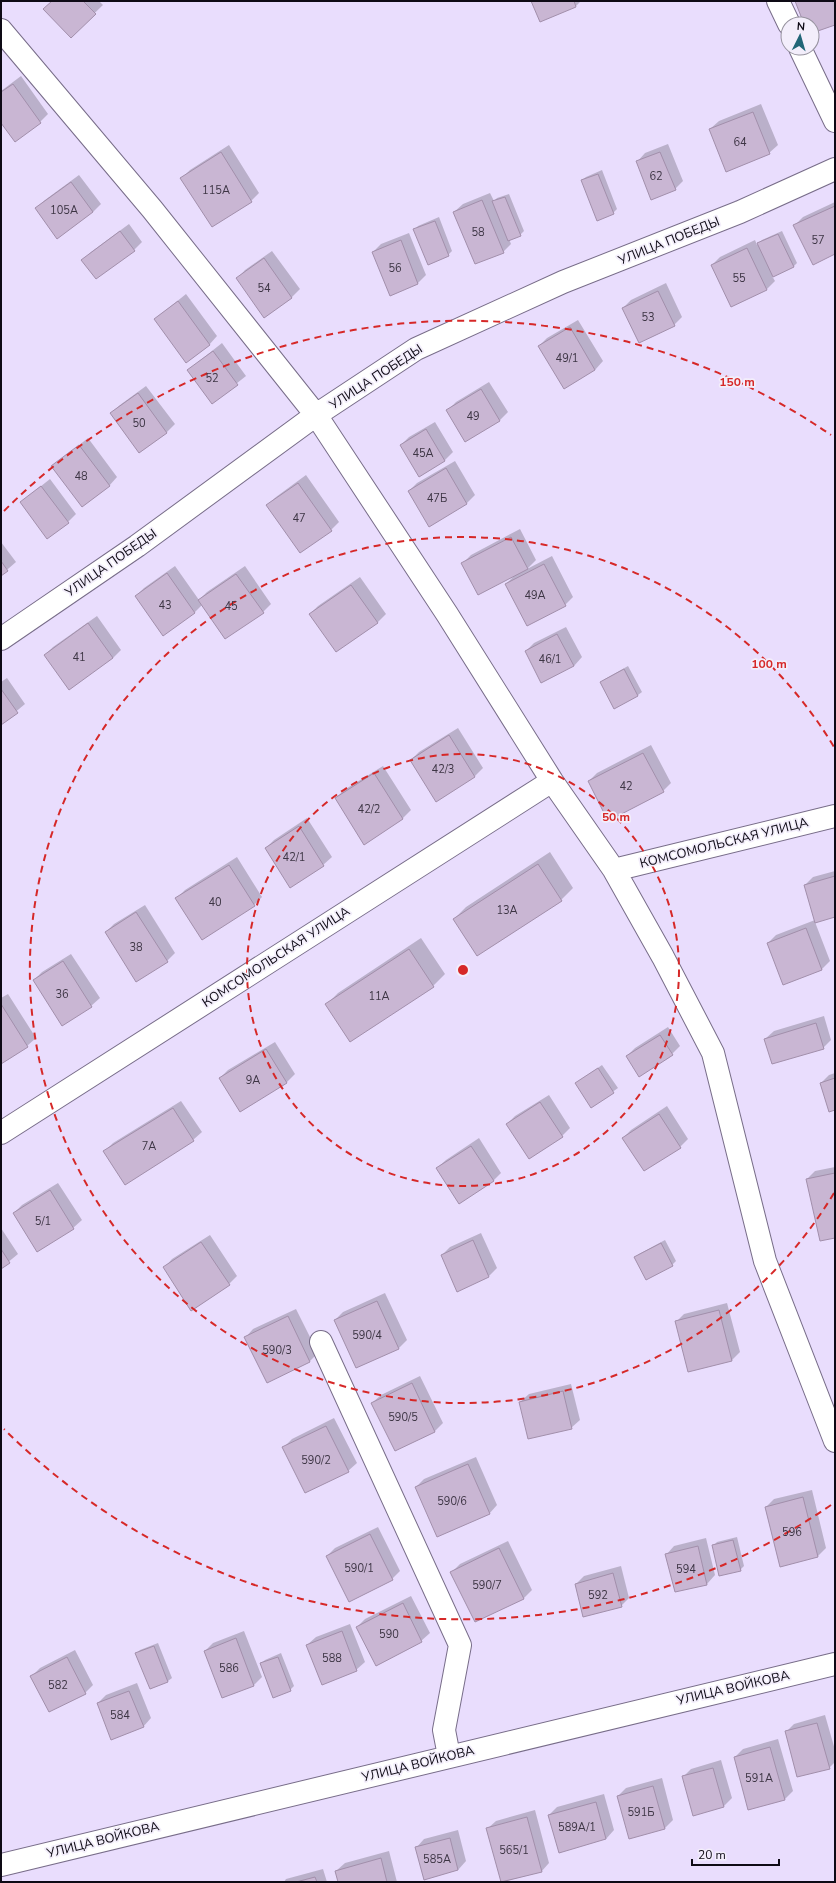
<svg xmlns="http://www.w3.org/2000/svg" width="836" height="1883" font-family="'Nunito Sans',sans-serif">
	<rect width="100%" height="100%" fill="#e9ddfd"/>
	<path fill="#0003" d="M53 1H99L103 5 71 36Z
		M532 1H581L576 6 541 21Z
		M21 76 48 114 40 122 1 121V91Z
		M761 104 778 145 769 153 710 129 719 121Z
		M668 144 683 181 675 189 637 162 645 153Z
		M229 145 259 193 251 201 182 178 190 170Z
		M602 170 617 209 613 213 582 180 586 177Z
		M79 175 101 204 93 212 36 208 45 200Z
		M490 193 494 201 497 198 509 194 524 231 520 235 509 239 511 244 503 252 454 212 463 204Z
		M835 202V253L795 225 803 217Z
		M439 217 452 251 448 255 415 230 418 226Z
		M129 224 142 242 134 250 83 260 91 252Z
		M782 231 797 263 793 267 772 276 775 281 767 289 712 265 720 257 755 240 757 245 762 240Z
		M409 233 426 275 418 283 390 295 373 252 381 244Z
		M272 251 300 289 292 297 265 317 237 279 245 270Z
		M666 283 682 317 674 325 623 308 631 300Z
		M186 294 217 336 209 345 155 319Z
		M578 320 603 361 595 370 539 346 547 338Z
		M222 343 246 376 212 403 188 370Z
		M489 382 508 412 499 421 448 410 456 402Z
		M146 386 175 424 167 432 140 452 111 413 120 405Z
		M435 422 453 452 445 460 419 475 401 445 409 437Z
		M88 438 117 477 109 486 53 466Z
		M455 461 475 495 467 503 429 525 409 491 417 483Z
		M306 475 339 522 331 530 267 505 276 497Z
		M50 479 76 514 68 522 21 502Z
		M520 529 536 560 527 569 552 556 573 597 565 605 506 584 515 575 463 563 471 555Z
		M1 542 16 562 1 575Z
		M175 566 199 600 207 592 245 566 271 604 263 612 202 605 194 613 136 596 144 588Z
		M360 577 386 614 378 622 336 651 310 614 318 606Z
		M97 616 121 650 113 658 45 655 53 647Z
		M566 627 582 657 574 666 526 651 534 643Z
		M628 666 642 692 638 695 614 708 601 682 605 679Z
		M7 678 25 704 1 724V682Z
		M458 728 483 768 475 776 436 800 411 760 419 752Z
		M651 745 671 783 663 791 589 781 597 773Z
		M383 766 411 810 403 818 364 843 336 798 344 790Z
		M307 818 332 857 323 865 266 848 274 840Z
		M550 852 573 888 561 900 454 919 466 907Z
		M237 857 262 897 254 905 177 898 185 890Z
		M835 871V916L815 922 830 961 822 969 784 983 768 943 776 935 815 920 805 885 813 877Z
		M145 905 175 953 167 961 106 932 114 924Z
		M421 938 445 974 433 986 326 1005 338 993Z
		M71 954 100 998 91 1006 34 980 42 972Z
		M8 994 36 1038 27 1046 1 1063V998Z
		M824 1016 831 1040 823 1048 765 1039 774 1031Z
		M668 1027 680 1046 672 1054 627 1056 635 1048Z
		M275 1042 295 1074 287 1082 240 1111 220 1078 228 1070Z
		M602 1065 618 1088 591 1107 576 1083Z
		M835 1073V1109L821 1083 829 1075Z
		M549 1095 570 1128 562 1136 507 1124 515 1116Z
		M181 1101 202 1132 193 1140 105 1151 113 1143Z
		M667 1106 688 1139 680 1147 644 1170 623 1138 631 1130Z
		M479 1138 501 1173 493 1181 437 1168 446 1160Z
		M835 1167V1237L807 1179 815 1171Z
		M58 1183 82 1220 73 1228 38 1250 14 1213 22 1205Z
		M1 1228 18 1254 1 1268Z
		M481 1233 497 1268 489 1276 442 1255 450 1247Z
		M210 1235 237 1276 229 1284 164 1268 172 1259Z
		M665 1240 676 1261 672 1265 635 1258 639 1254Z
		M385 1293 407 1340 399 1348 335 1320 343 1312Z
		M727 1303 740 1352 732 1360 676 1322 684 1314Z
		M296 1309 318 1353 310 1361 267 1382 245 1338 253 1329Z
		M420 1376 443 1423 435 1431 395 1450 372 1403 381 1395Z
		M571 1384 580 1420 571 1428 520 1402 529 1394Z
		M334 1418 357 1463 348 1471 283 1448 292 1439Z
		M476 1457 497 1505 489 1514 416 1487 424 1479Z
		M812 1490 826 1548 818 1556 781 1566 766 1507 774 1499Z
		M378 1527 400 1571 392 1579 327 1556 335 1548Z
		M737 1537 744 1566 740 1570 713 1546 717 1542Z
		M706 1538 715 1575 707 1584 676 1591 666 1555 674 1546Z
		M508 1541 532 1590 524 1598 476 1621 452 1572 460 1564Z
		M621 1566 629 1598 621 1606 576 1584 584 1576Z
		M411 1596 430 1633 421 1641 357 1627 365 1619Z
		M350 1624 365 1662 356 1670 307 1645 316 1637Z
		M244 1631 262 1677 254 1685 223 1697 205 1651 213 1643Z
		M158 1643 172 1678 168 1681 136 1654 140 1650Z
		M75 1650 93 1685 85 1693 32 1676 40 1668Z
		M281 1653 294 1686 290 1690 261 1663 265 1660Z
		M137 1683 151 1718 143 1727 98 1703 106 1695Z
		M825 1715 835 1750V1762L829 1768 786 1732 794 1724Z
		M778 1739 793 1791 785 1799 735 1757 743 1749Z
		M721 1760 732 1798 724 1806 683 1777 691 1769Z
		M662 1778 673 1820 665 1828 618 1796 626 1788Z
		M604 1794 614 1830 606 1839 549 1815 557 1807Z
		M535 1810 549 1863 541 1872 502 1882 487 1829 496 1821Z
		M458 1830 466 1861 458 1870 424 1879 416 1848 424 1839Z
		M389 1851 397 1882H339L336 1871 345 1863Z
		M323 1869 327 1882H284L286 1879Z"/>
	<path fill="#c9b6d3" stroke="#a28fab" d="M52 1H83L96 14 71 38 43 9Z
		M531 1H574L576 7 540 22Z
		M795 1H835V25L812 33V24H804Z
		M13 84 41 123 15 142 1 123V92Z
		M753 112 770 154 726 172 709 129Z
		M221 152 252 202 212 227 180 178Z
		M660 152 676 190 651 200 636 161Z
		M598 174 614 214 597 221 581 180Z
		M71 182 93 212 57 239 35 208Z
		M505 197 521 236 508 241 492 201Z
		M482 200 504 253 475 264 453 212Z
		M835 206V254L813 265 793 225Z
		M435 221 449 256 428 265 413 229Z
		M120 231 135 251 96 279 81 260Z
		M778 234 794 267 773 277 757 243Z
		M401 240 418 284 390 296 372 252Z
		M747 248 767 290 731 307 711 265Z
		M264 258 292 298 264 318 236 278Z
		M658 291 675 326 639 343 622 308Z
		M178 301 210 345 186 363 154 319Z
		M570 327 595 370 564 389 538 346Z
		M213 351 238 385 212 404 187 370Z
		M481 389 500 421 465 442 446 410Z
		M138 393 167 433 139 453 110 413Z
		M426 429 445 461 419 477 400 445Z
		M79 445 110 486 82 507 51 466Z
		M446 468 467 504 429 527 408 491Z
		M298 483 332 531 300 553 266 505Z
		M41 486 69 523 47 539 20 502Z
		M511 537 528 569 478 595 461 563Z
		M1 561 8 571 1 576Z
		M544 564 566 606 527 626 505 584Z
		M167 573 195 613 163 636 135 596Z
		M236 574 264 613 225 639 198 600Z
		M351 585 378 623 336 652 309 614Z
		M88 623 113 658 69 690 44 655Z
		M557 634 574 666 541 683 525 651Z
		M624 669 638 696 614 709 600 682Z
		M1 689 18 713 1 725Z
		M449 735 475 777 436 802 410 760Z
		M643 753 664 792 608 821 588 781Z
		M374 773 403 819 364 845 335 798Z
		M299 826 324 866 290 888 265 848Z
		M538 864 562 901 477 956 453 919Z
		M229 865 255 906 202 940 175 898Z
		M835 876V917L815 923 804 885Z
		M136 912 168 962 136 982 105 932Z
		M806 928 822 970 783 985 767 943Z
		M409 949 434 987 350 1042 325 1004Z
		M63 961 92 1007 62 1026 33 980Z
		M1 1004 28 1047 1 1064Z
		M816 1023 824 1049 772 1064 764 1039Z
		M660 1035 673 1055 639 1077 626 1056Z
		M266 1049 287 1083 240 1112 219 1078Z
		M598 1068 614 1093 591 1108 575 1083Z
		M835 1078V1110L829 1112 820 1083Z
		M540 1102 563 1137 529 1159 506 1124Z
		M173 1108 194 1141 125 1185 103 1151Z
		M659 1114 681 1148 644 1171 622 1138Z
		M471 1146 494 1181 459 1204 436 1168Z
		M835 1173V1238L820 1241 806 1179Z
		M50 1190 74 1229 37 1252 13 1213Z
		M473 1240 489 1277 457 1292 441 1255Z
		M201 1242 230 1285 191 1311 163 1267Z
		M661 1243 673 1266 646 1280 634 1257Z
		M1 1249 10 1263 1 1269Z
		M377 1301 399 1349 356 1368 334 1320Z
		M719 1310 732 1361 688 1372 675 1321Z
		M288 1316 310 1362 267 1383 244 1337Z
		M412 1383 435 1432 395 1451 371 1403Z
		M563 1391 572 1429 528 1439 519 1402Z
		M326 1426 349 1472 305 1493 282 1447Z
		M468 1464 490 1514 437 1537 415 1487Z
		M803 1497 818 1557 780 1567 765 1507Z
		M370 1534 393 1580 349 1602 326 1556Z
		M733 1540 741 1571 719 1576 712 1545Z
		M698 1546 707 1585 675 1592 665 1554Z
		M499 1548 524 1599 475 1622 450 1572Z
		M613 1573 622 1607 583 1617 575 1584Z
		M403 1603 422 1642 376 1666 356 1627Z
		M342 1631 357 1671 322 1685 306 1645Z
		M236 1638 254 1686 222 1698 204 1651Z
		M154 1646 168 1682 150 1689 135 1653Z
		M67 1657 86 1694 49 1712 30 1676Z
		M278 1657 291 1691 273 1698 260 1663Z
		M129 1691 144 1727 111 1740 97 1703Z
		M817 1723 830 1769 797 1777 785 1731Z
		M770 1747 785 1800 748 1810 734 1757Z
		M713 1768 724 1807 693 1816 682 1776Z
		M653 1786 665 1829 629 1839 617 1796Z
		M596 1802 606 1839 559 1853 548 1815Z
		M527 1817 542 1872 501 1882 486 1828Z
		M450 1838 458 1870 424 1880 415 1847Z
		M381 1858 387 1882H338L335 1871Z
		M315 1877 317 1882H296Z"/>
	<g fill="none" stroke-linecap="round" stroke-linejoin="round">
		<defs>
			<path id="minor" d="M778 1 789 24
				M1 30 152 209 316 415 447 614 552 781 614 870 663 957 713 1053 765 1261 835 1441
				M800 48 835 121
				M1 639 137 546 316 415 416 349 563 282 740 212 835 169
				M614 870 835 816
				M1 1133 552 781
				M321 1342 460 1645 444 1730 449 1756
				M1 1865 835 1664"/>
		</defs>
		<use href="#minor" stroke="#786d89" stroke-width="24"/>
		<use href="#minor" stroke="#fff" stroke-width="22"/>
	</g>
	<g fill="none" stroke="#d62828" stroke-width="2" stroke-dasharray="7 5">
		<circle cx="463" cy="970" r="216"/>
		<path d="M834 1193A433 433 0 1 1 834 747"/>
		<path d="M831 1505A649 649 0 0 1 4 1429M4 511A649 649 0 0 1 831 435"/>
	</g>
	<g text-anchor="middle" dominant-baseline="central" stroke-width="3.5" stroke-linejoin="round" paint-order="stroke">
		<g font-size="11" fill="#3d3544">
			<text x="740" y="142">64</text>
			<text x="656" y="176">62</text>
			<text x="216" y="190">115А</text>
			<text x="64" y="210">105А</text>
			<text x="478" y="232">58</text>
			<text x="818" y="240">57</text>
			<text x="395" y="268">56</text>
			<text x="739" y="278">55</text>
			<text x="264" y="288">54</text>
			<text x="648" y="317">53</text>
			<text x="567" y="358">49/1</text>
			<text x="212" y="378">52</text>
			<text x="473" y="416">49</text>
			<text x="139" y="423">50</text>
			<text x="423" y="453">45А</text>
			<text x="81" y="476">48</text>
			<text x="437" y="498">47Б</text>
			<text x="299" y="518">47</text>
			<text x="535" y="595">49А</text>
			<text x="165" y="605">43</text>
			<text x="231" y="606">45</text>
			<text x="79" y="657">41</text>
			<text x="550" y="659">46/1</text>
			<text x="443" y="769">42/3</text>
			<text x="626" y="786">42</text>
			<text x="369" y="809">42/2</text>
			<text x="294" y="857">42/1</text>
			<text x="215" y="902">40</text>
			<text x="507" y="910">13А</text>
			<text x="136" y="947">38</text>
			<text x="62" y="994">36</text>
			<text x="379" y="996">11А</text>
			<text x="253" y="1080">9А</text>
			<text x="149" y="1146">7А</text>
			<text x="43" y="1221">5/1</text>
			<text x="367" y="1335">590/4</text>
			<text x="277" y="1350">590/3</text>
			<text x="403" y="1417">590/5</text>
			<text x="316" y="1460">590/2</text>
			<text x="452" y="1501">590/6</text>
			<text x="792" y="1532">596</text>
			<text x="359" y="1568">590/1</text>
			<text x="686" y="1569">594</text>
			<text x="487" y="1585">590/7</text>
			<text x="598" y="1595">592</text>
			<text x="389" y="1634">590</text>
			<text x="332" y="1658">588</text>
			<text x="229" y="1668">586</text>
			<text x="58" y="1685">582</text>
			<text x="120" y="1715">584</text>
			<text x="759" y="1778">591А</text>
			<text x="641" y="1812">591Б</text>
			<text x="577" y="1827">589А/1</text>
			<text x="514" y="1850">565/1</text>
			<text x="437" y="1859">585А</text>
		</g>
		<g font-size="13" fill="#0e0a15" stroke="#f3eefb">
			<text transform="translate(669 241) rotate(-22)">УЛИЦА ПОБЕДЫ</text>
			<text transform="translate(376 377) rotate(-33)">УЛИЦА ПОБЕДЫ</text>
			<text transform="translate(111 563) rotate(-35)">УЛИЦА ПОБЕДЫ</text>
			<text transform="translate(724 843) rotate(-14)">КОМСОМОЛЬСКАЯ УЛИЦА</text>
			<text transform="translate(276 957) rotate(-33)">КОМСОМОЛЬСКАЯ УЛИЦА</text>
			<text transform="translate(733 1688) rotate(-13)">УЛИЦА ВОЙКОВА</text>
			<text transform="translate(418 1764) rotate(-14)">УЛИЦА ВОЙКОВА</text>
			<text transform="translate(103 1840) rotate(-14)">УЛИЦА ВОЙКОВА</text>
		</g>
	</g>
	<circle cx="463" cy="970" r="6" fill="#d62828" stroke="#f3eefb" stroke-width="2"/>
	<g font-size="12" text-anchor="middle" font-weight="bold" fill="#d62828" stroke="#f3eefb" stroke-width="3.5" stroke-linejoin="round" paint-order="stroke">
		<text x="737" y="386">150 m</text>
		<text x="769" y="668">100 m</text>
		<text x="616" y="821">50 m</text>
	</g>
	<rect width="836" height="1883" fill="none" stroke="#0e0a15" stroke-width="4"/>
	<g transform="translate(800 36) rotate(5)"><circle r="19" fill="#f3eefb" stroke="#97939f"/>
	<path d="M0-3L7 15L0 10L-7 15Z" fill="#216677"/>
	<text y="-6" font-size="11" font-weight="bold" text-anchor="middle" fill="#0e0a15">N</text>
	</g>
	<path d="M692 1859v6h87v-6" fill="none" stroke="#0e0a15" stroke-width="2"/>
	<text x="698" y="1859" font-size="12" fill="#0e0a15" stroke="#f3eefb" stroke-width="3" paint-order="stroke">20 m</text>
</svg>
